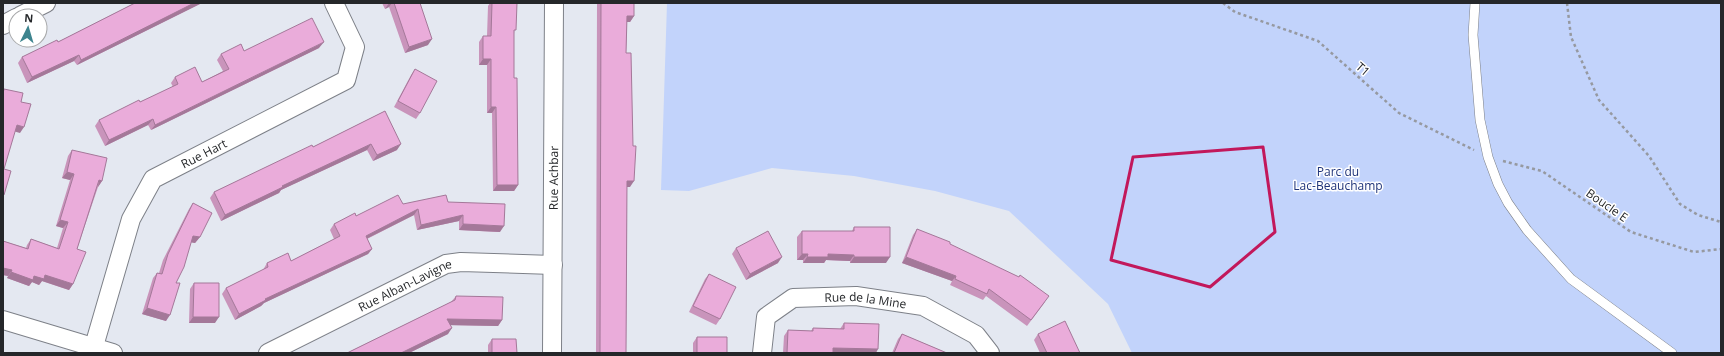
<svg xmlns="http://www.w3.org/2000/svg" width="1724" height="356" font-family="'Open Sans',sans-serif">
	<rect width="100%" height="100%" fill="#e4e8f1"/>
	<path fill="#c2d3fb" d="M667 3H1721V353H1132L1108 304 1009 211 935 191 854 176 772 168 689 191 661 190Z"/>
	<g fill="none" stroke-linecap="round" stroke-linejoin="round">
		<defs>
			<path id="service" d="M1475 3 1473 35 1480 120 1488 157 1498 184 1508 203 1527 230 1571 279 1672 353"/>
			<g id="minor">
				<path d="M20 16 46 3"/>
				<path d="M3 25 16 18"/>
				<path d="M3 320 113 353"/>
				<path id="s1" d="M92 353 131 219 153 179 346 80 355 47 334 3"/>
				<path id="s2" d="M268 353 446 264 461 262 553 265"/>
				<path id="s3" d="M552 353 554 3"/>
				<path id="s4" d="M762 353 766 317 793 298 856 296 923 306 976 335 990 353"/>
			</g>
		</defs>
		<use href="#service" stroke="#7d8088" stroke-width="10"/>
		<use href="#minor" stroke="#7d8088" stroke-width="20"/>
		<path stroke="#9699a0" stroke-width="2.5" stroke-dasharray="3 3" stroke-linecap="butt" d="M1223 3 1235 12 1318 41 1399 113 1474 150
			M1567 3 1571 37 1599 100 1649 156 1680 204 1698 215 1721 222
			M1503 161 1542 171 1631 232 1694 252 1721 249"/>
		<use href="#service" stroke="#fff" stroke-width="9"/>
		<use href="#minor" stroke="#fff" stroke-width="18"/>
	</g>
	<path fill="#c994bb" d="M135 3H202L77 65 74 61 27 83 18 63 22 57 58 42Z
		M382 3H420L428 45 405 53 389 7 385 9Z
		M490 3H517L514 34V78L518 185 514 191H493L492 113H487V65H479V42L483 36H487L488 6Z
		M597 3H634V16L630 22H627L626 53 630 187H627L626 353H596Z
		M319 48 151 130 148 125 105 146 95 126 99 120 140 102 173 87 171 83 175 77 202 82 223 71 217 60 221 54 244 51Z
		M415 69 420 113 416 119 394 107 411 75Z
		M385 111 397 150 373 161 367 150 281 190 279 193 221 221 210 198 214 192 313 147Z
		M72 150 102 181 98 187 77 249 73 284 69 290 42 281 39 285 32 282 29 286 7 278 8 276 3 275V241L26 248 27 245 31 239 57 248 63 228 56 226 70 180 62 178 68 156Z
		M448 202 500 232 459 230V221L417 230 414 215 367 239 372 249 368 254 264 303 261 306 235 320 222 294 226 288 263 270 267 263 291 261 334 239 330 230 334 224 356 216 403 204Z
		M193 203 200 237 195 243 191 242 176 283 166 321 142 314 153 278 157 273H159L163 260 189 209Z
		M854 227 886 263H850V261L826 260 824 263H803V260H797V237L802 231H852Z
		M917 229 950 244 1045 302 1027 326 986 296 983 300 950 285 952 281 902 263 913 235Z
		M736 248 778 263 746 280 732 254Z
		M709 274 720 319 716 325 689 312 705 279Z
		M194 283 215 323H189L190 289Z
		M456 296 502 320 498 326 450 325 448 334 409 353H347L451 302Z
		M844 323 876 353H783L784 336 788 330 811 331 813 328 840 329Z
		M902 334 947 353H892L898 339Z
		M1038 334 1080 353H1040L1034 340Z
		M697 337 727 353H693V343Z
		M492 339 517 353H488V345Z"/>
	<path fill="#a47899" d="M194 3H202L77 65 81 60Z
		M389 3H392L389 7 385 9Z
		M627 16H634L630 22H623Z
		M432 39 428 45 405 53 409 47Z
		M324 42 319 48 151 130 155 125Z
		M79 55 74 61 27 83 32 77Z
		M483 59H491L487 65H479Z
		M491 107H496L492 113H487Z
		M153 119 148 125 105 146 109 140Z
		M17 125 24 127 20 133 13 131Z
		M371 144 367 150 281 190 279 193 221 221 225 215 282 186Z
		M401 144 397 150 373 161 377 155Z
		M67 172 74 174 70 180 62 178Z
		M99 180 102 181 98 187Z
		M627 181H634L630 187H623Z
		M497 185H518L514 191H493Z
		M418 209 414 215 362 241 366 236Z
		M463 215 459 221 417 230 421 225Z
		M60 220 68 222 63 228 56 226Z
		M463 224 504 226 500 232 459 230Z
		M193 236 200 237 195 243 189 242Z
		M372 249 368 254 264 303 261 306 235 320 239 314 265 299Z
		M802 254H808L803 260H797Z
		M828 254 854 255 850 261 826 260 824 263H803L807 257Z
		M782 257 778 263 746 280 750 274Z
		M854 257H890L886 263H850Z
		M906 257 956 276 952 281 902 263Z
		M3 268 12 270 8 276 3 275Z
		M11 272 34 276 45 275 73 284 69 290 42 281 39 285 32 282 29 286 7 278Z
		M147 308 170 315 166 321 142 314Z
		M193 317H219L215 323H189Z
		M447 319 502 320 498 326 443 325Z
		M452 328 448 334 409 353H401Z
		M833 348 878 349 876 353H830Z"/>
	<path fill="#eaacda" stroke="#a47899" d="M135 3H194L81 60 79 55 32 77 22 57 57 40 58 42Z
		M394 3H420L432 39 409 47Z
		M492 3H517L516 30H514V78H517L518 185H497L496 107H491V59H483V36H491Z
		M601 3H634V16H627L626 53H631L633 146H636L634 181H627L626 353H600Z
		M312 18 324 42 155 125 153 119 109 140 99 120 139 100 140 102 178 84 175 77 195 67 202 82 229 69 221 54 241 44 244 51Z
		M415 69 437 81 420 113 398 101Z
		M4 89 23 93 21 102 31 104 24 127 17 125 4 169 11 171 4 195 3 194V94Z
		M385 111 401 144 377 155 371 144 282 186 283 187 225 215 214 192 312 145 313 147Z
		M72 150 107 158 102 181 99 180 77 249 86 252 73 284 45 275 44 279 34 276 33 280 11 272 12 270 3 268V241L28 249 31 239 59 249 68 222 60 220 74 174 67 172Z
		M398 195 403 204 446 195 448 202 505 204 504 226 463 224V215L421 225 418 209 366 236 372 249 265 299 266 300 239 314 226 288 268 267 267 263 288 253 291 261 340 236 334 224 355 213 356 216Z
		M193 203 212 213 200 237 193 236 184 267 176 283H180L170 315 147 308 157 273 162 274 168 254Z
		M854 227H890V257H854V255L828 254V257H807L808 254H802V231H854Z
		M917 229 950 242V244L1019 277 1020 275 1049 296 1031 320 989 289 987 294 955 279 956 276 906 257Z
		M768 231 782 257 750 274 736 248Z
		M709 274 736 287 720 319 693 306Z
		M194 283H219V317H193Z
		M456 296 503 297 502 320 447 319 452 328 401 353H347L455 300Z
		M1065 321 1080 353H1047L1038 334Z
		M844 323 879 324 878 349 833 348V353H787L788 330 813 331V328L844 329Z
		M902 334 947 353H894Z
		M697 337H727V353H697Z
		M492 339H516L517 353H492Z"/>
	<path fill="none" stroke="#c2185b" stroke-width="3" stroke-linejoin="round" d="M1263 147 1275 232 1210 287 1111 260 1133 157Z"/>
	<g text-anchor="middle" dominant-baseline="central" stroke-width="3" stroke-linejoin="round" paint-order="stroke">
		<g font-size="12" fill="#25272a" stroke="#fff">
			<text transform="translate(1363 69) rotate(41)">T1</text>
			<text stroke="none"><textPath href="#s1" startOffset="242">Rue Hart</textPath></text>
			<text stroke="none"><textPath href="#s3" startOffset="175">Rue Achbar</textPath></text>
			<text transform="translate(1607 205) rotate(35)">Boucle E</text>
			<text stroke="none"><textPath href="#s2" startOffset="153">Rue Alban-Lavigne</textPath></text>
			<text stroke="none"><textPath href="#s4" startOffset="142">Rue de la Mine</textPath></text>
		</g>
		<g font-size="12" fill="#1e3379" stroke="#fff">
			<text x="1338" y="171">Parc du<tspan x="1338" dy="14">Lac-Beauchamp</tspan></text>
		</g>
	</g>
	<rect width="1724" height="356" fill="none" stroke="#25272a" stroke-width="8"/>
	<g transform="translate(28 28) rotate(5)"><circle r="19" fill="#ffffff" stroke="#a8a9aa"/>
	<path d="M0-3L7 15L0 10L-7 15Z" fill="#3d848e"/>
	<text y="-6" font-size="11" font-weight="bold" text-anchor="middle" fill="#25272a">N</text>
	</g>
</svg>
